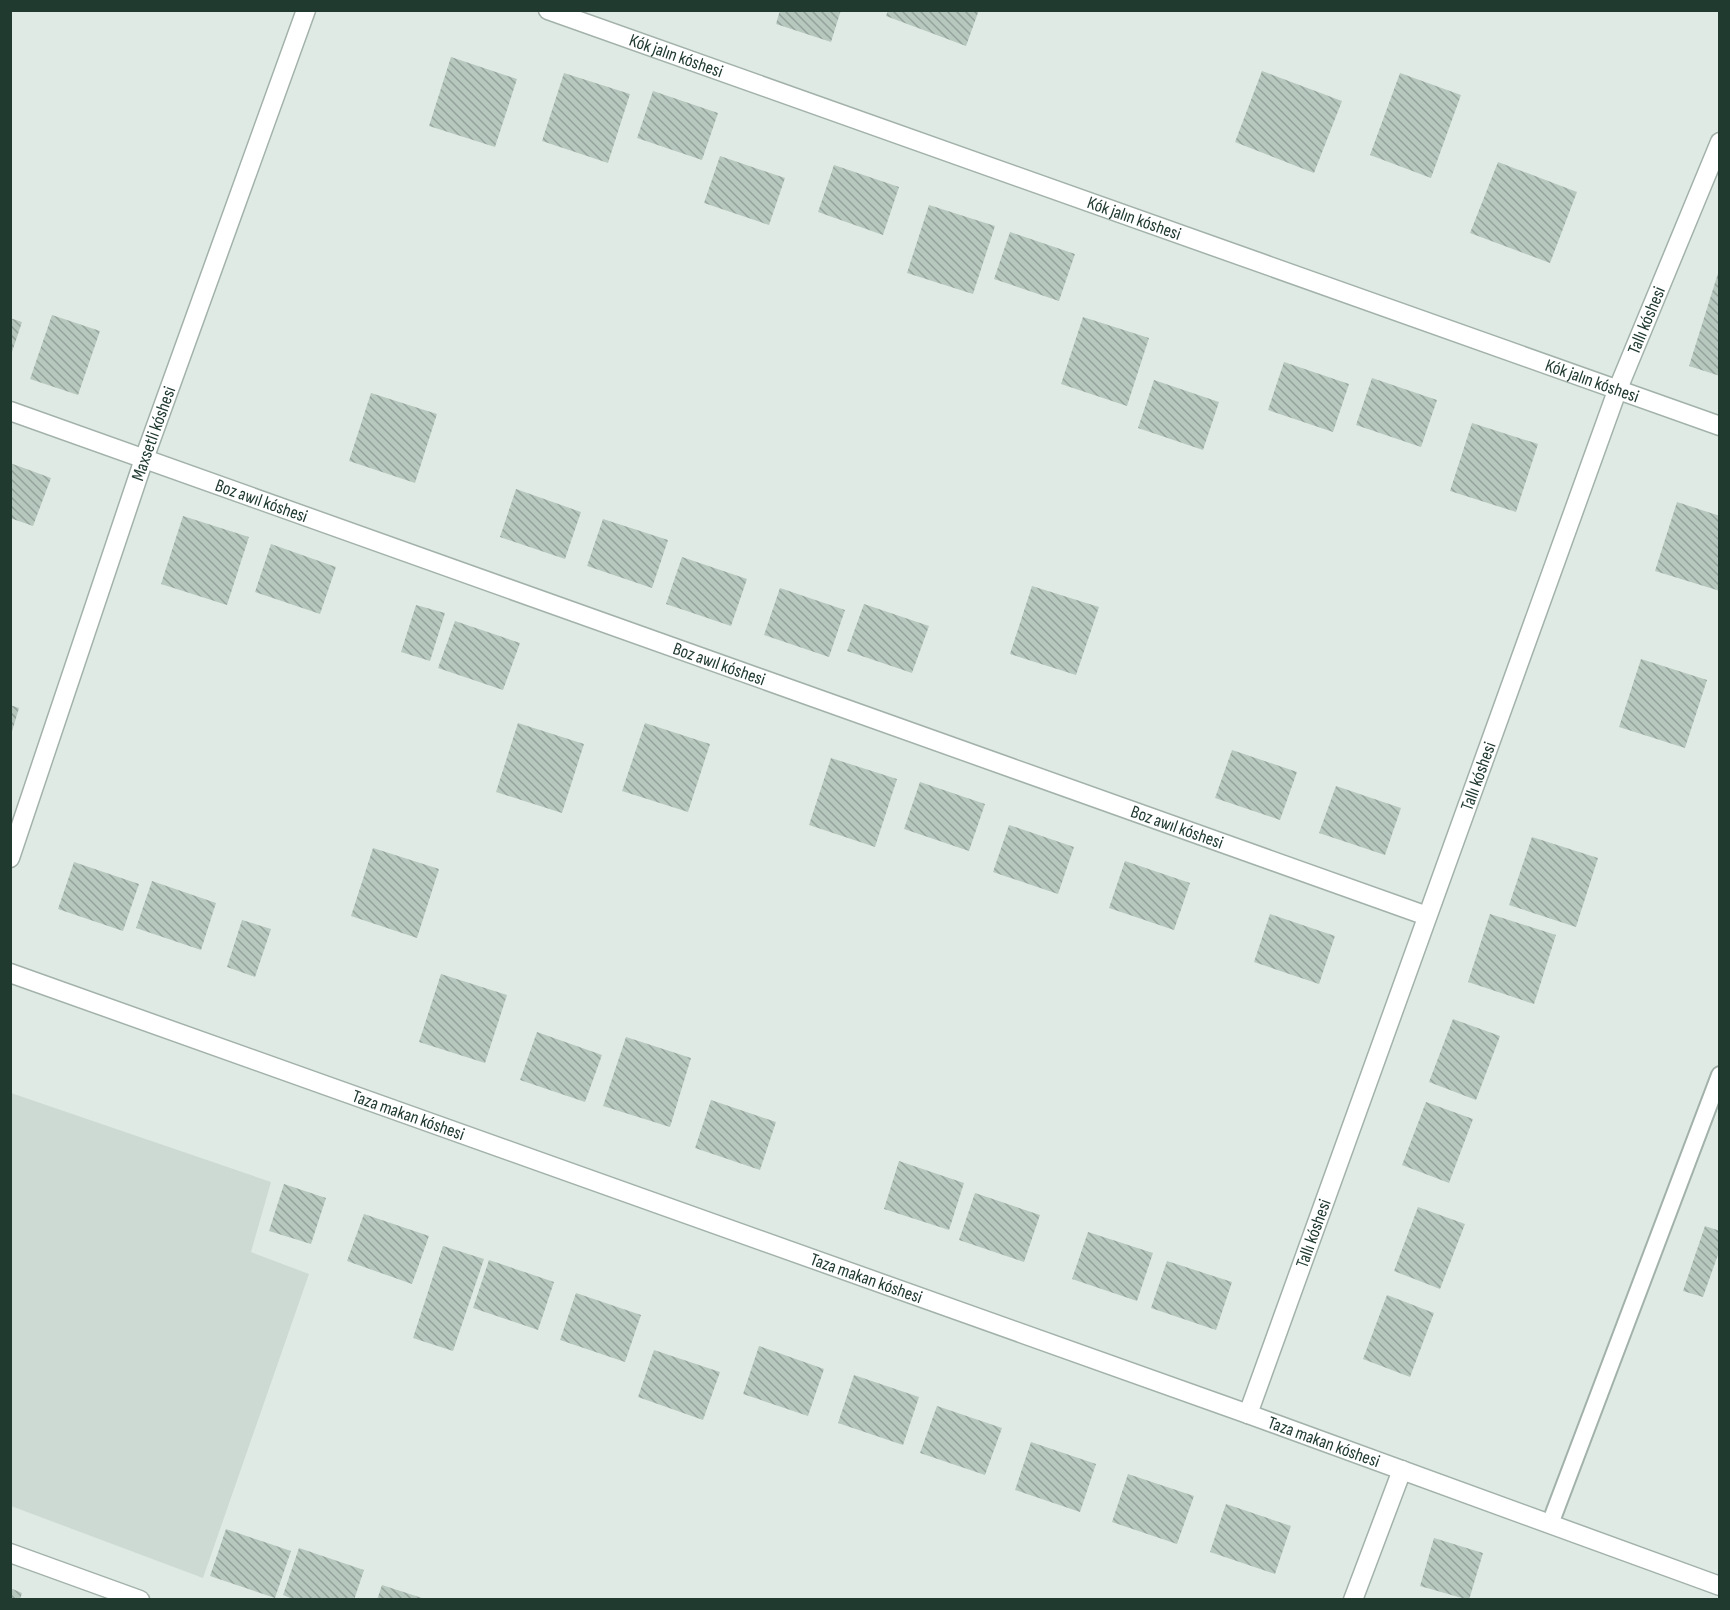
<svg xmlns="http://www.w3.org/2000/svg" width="1730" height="1610" font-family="'Sofia Sans Condensed',sans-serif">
	<defs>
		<pattern id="building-back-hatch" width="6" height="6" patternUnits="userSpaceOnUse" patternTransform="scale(1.5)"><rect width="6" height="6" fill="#b7c8bf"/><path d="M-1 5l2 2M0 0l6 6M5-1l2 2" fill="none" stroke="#94a39c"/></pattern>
	</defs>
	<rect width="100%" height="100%" fill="#dfeae4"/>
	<path fill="#cddad3" d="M11 1093 271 1182 251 1252 309 1274 203 1578 11 1506Z"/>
	<path fill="url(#building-back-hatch)" d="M780 10H841L831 42 776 24Z
		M888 10H979L966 46 886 16Z
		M451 57 517 79 495 147 429 126Z
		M1262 71 1342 101 1314 173 1235 142Z
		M564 73 630 94 608 163 542 141Z
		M1400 73 1461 95 1431 178 1370 155Z
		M653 91 718 113 702 160 637 138Z
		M720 156 785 178 769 225 704 203Z
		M1498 162 1577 192 1550 263 1470 233Z
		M834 165 899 187 883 235 818 212Z
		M929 205 995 226 973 294 907 273Z
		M1010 232 1075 254 1059 301 994 279Z
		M1719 270H1720V376L1689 366Z
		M52 315 100 331 78 395 30 379Z
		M1083 317 1149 338 1127 406 1061 384Z
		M10 318 22 322 11 355H10Z
		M1284 362 1349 384 1333 432 1268 410Z
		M1372 378 1437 400 1421 447 1356 425Z
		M1154 380 1219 402 1203 450 1138 428Z
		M371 393 437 414 415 483 349 461Z
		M1472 423 1538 444 1516 512 1450 491Z
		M10 463 51 478 33 526 10 518Z
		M516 489 581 512 565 559 500 537Z
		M1677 502 1720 516V591L1655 571Z
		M183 516 249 537 227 605 161 584Z
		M603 519 668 540 652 588 587 566Z
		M271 544 336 567 320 614 255 592Z
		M682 557 747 579 731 626 666 604Z
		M1032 586 1099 607 1076 675 1010 654Z
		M780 588 845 610 829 657 764 635Z
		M864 604 929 626 912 673 847 651Z
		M416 605 445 613 430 661 401 652Z
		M455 621 520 643 503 690 438 668Z
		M1641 659 1707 680 1685 748 1619 727Z
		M10 705 19 708 11 735H10Z
		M518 723 584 744 562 813 496 792Z
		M645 723 710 744 688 812 622 791Z
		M1232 750 1297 772 1280 820 1215 798Z
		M831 758 897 779 875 847 809 825Z
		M920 782 985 804 969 851 904 829Z
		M1336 786 1401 808 1385 855 1319 833Z
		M1009 825 1074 847 1058 894 993 872Z
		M1532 837 1598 858 1576 927 1509 905Z
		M373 848 439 869 417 938 351 916Z
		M1125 861 1190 883 1174 930 1109 908Z
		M74 862 139 884 123 931 58 909Z
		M152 881 216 903 201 950 136 928Z
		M1270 914 1335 936 1319 984 1254 962Z
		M1490 914 1556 935 1534 1004 1468 982Z
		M242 920 271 929 255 977 227 967Z
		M441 974 507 995 485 1063 419 1042Z
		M1453 1019 1500 1036 1476 1100 1429 1082Z
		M537 1032 602 1055 585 1102 520 1080Z
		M626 1037 691 1058 670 1127 603 1106Z
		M711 1100 776 1122 760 1170 695 1148Z
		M1426 1102 1473 1119 1449 1183 1402 1165Z
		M899 1161 964 1183 949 1230 884 1209Z
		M284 1184 326 1198 311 1244 269 1231Z
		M975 1193 1040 1215 1024 1262 959 1240Z
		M1418 1207 1465 1224 1440 1289 1394 1271Z
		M364 1214 429 1236 412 1284 347 1261Z
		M1705 1226 1720 1231V1249L1703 1297 1683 1291Z
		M1088 1232 1153 1253 1137 1301 1072 1279Z
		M443 1246 484 1259 453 1351 413 1338Z
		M489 1260 554 1282 538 1330 473 1308Z
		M1167 1261 1232 1282 1216 1330 1151 1308Z
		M576 1293 641 1315 625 1362 560 1340Z
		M1387 1295 1434 1313 1410 1377 1363 1359Z
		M759 1346 824 1369 808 1416 743 1394Z
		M654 1350 720 1372 703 1420 638 1397Z
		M854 1375 919 1397 903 1445 838 1423Z
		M937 1406 1002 1428 985 1475 920 1453Z
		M1031 1442 1096 1464 1080 1512 1015 1490Z
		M1128 1474 1194 1496 1177 1544 1112 1522Z
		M1226 1504 1291 1526 1275 1574 1210 1552Z
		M226 1529 291 1551 275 1598 210 1576Z
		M1434 1538 1483 1553 1469 1600 1420 1586Z
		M299 1548 364 1570 354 1600H295L283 1595Z
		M382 1585 425 1599V1600H377Z
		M10 1588 22 1593 20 1600H10Z"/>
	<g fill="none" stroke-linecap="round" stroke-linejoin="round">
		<defs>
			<path id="lane" d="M1550 1524 1720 1075"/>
			<g id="street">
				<path id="s1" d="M548 10 1720 426"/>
				<path id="s2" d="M10 411 1427 916"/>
				<path id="s3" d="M10 858 144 459 306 10"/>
				<path id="s4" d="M10 973 1248 1414 1720 1586"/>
				<path id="s5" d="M1248 1414 1617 391 1720 142"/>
				<path d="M10 1553 140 1600"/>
				<path d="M1353 1600 1402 1470"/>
			</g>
		</defs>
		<use href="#lane" stroke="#a2b2aa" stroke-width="20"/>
		<use href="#street" stroke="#a2b2aa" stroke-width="21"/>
		<use href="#lane" stroke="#fff" stroke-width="16"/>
		<use href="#street" stroke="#fff" stroke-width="18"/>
	</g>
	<g text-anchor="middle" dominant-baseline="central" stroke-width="5" stroke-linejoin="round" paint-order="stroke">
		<g font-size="18" fill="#203a30" stroke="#eff7f2">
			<text stroke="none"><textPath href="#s1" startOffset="136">Kók jalın kóshesi</textPath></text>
			<text stroke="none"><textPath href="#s1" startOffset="622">Kók jalın kóshesi</textPath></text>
			<text stroke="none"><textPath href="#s5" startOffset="1164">Tallı kóshesi</textPath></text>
			<text stroke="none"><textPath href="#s1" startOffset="1108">Kók jalın kóshesi</textPath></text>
			<text stroke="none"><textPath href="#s3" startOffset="448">Maxsetli kóshesi</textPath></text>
			<text stroke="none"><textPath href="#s2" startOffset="267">Boz awıl kóshesi</textPath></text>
			<text stroke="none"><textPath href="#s2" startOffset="753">Boz awıl kóshesi</textPath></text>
			<text stroke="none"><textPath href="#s5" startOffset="678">Tallı kóshesi</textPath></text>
			<text stroke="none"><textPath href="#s2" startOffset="1239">Boz awıl kóshesi</textPath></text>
			<text stroke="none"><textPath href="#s4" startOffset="423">Taza makan kóshesi</textPath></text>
			<text stroke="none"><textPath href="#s5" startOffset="192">Tallı kóshesi</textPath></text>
			<text stroke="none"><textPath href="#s4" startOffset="909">Taza makan kóshesi</textPath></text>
			<text stroke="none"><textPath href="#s4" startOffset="1395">Taza makan kóshesi</textPath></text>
		</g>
	</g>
	<rect width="1730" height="1610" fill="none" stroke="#203a30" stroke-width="24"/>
</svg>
